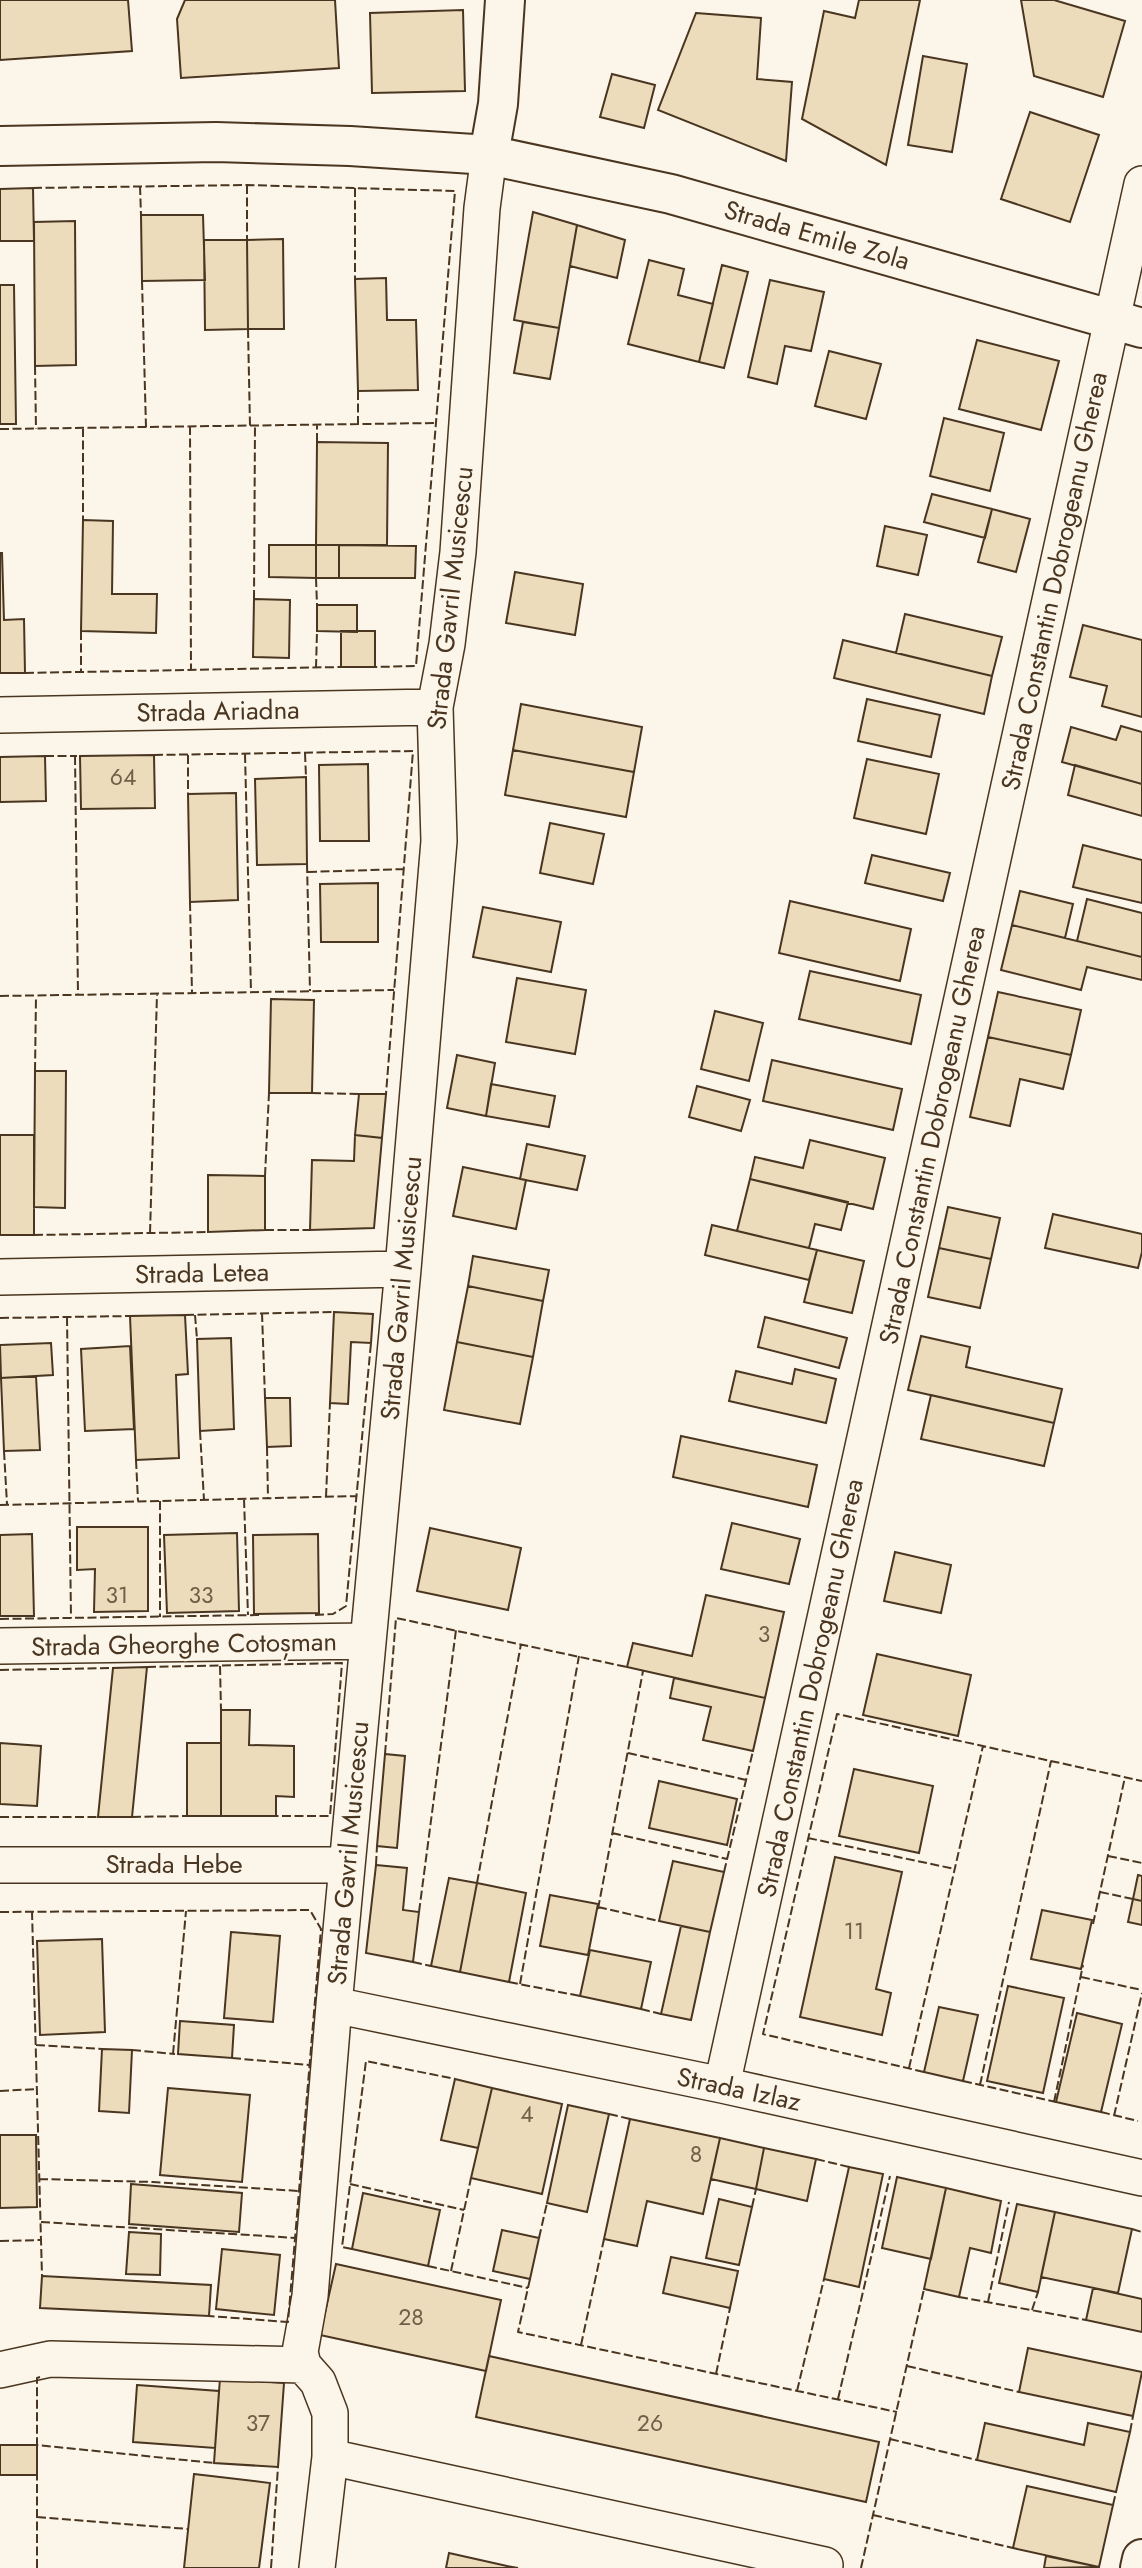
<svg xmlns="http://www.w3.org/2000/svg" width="1142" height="2568" font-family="Jost,sans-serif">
	<rect width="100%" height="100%" fill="#fbf6e9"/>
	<path fill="#ecdcbc" stroke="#4a3520" stroke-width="2" d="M0 0H128L132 51 0 60Z
		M185 0H335L339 68 181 78 177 19Z
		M859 0H920L886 165 802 119 824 11 855 18Z
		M1021 0H1054L1125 21 1103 97 1034 76Z
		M463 10 465 91 372 93 370 13Z
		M696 13 761 18 757 79 792 82 786 161 658 110Z
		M923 56 967 64 952 152 908 145Z
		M612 74 655 85 644 128 600 117Z
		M1030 112 1099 135 1070 222 1001 199Z
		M33 188 34 241H0V189Z
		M533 212 577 225 559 328 514 320Z
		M141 215H203L205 280 142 281Z
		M75 221 76 365 35 366 34 222Z
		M577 225 625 240 617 278 570 266Z
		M283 239 284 329H248L247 240Z
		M204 240H247L248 329 205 330Z
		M649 260 684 269 678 295 713 304 699 362 628 344Z
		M722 265 748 272 724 368 699 362Z
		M386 278 387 320H416L418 390 358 391 355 279Z
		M770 280 824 292 811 351 785 346 777 384 748 377Z
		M0 285H14L16 424H0Z
		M523 322 559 328 550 379 514 373Z
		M977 340 1059 361 1041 430 959 409Z
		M829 351 881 364 866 419 815 406Z
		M944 418 1004 433 990 491 930 476Z
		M317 442 388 443 387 545H316Z
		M932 494 992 509 985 538 924 522Z
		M992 509 1030 519 1016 572 978 562Z
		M83 520 113 521 112 594H157L156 633 81 631Z
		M885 526 927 535 918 575 877 566Z
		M269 545H316V578L269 577Z
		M316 545H339V578H316Z
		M339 545 416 546 415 578H339Z
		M0 553H2L4 620 24 619 25 673H0Z
		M515 572 583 584 575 635 506 623Z
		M254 599 290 600 289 658 253 657Z
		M317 605H357V632L317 631Z
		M905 614 1002 637 992 676 896 653Z
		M1083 625 1142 640V717L1102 706 1107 686 1070 677Z
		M341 631H375V667H341Z
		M843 640 992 676 984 714 834 678Z
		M867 699 940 715 931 757 858 741Z
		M521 704 642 727 634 772 513 750Z
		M1121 726 1142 732V784L1062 762 1071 727 1116 740Z
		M513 750 634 772 626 817 505 795Z
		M154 755 155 808 81 809 80 756Z
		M45 756 46 801 0 802V757Z
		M867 759 939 774 926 834 854 818Z
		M368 764 369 841H320L319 765Z
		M1075 765 1142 784V816L1068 795Z
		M306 777 307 864 257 865 255 779Z
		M236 793 238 900 190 902 188 794Z
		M550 823 604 834 593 884 540 873Z
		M1083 845 1142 860V903L1073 887Z
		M872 855 950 873 943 901 865 883Z
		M378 883V942H321L320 884Z
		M1020 891 1073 904 1065 938 1012 925Z
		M1087 899 1142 913V957L1077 941Z
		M790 901 911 929 900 981 779 953Z
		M483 907 561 922 551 972 473 957Z
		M1012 925 1142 957V980L1087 967 1081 990 1001 970Z
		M810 971 921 995 911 1044 799 1019Z
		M517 978 586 990 575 1054 506 1042Z
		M998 992 1081 1010 1071 1055 988 1037Z
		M271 999 314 1000 312 1093H269Z
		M715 1011 763 1023 749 1081 701 1069Z
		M988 1037 1071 1055 1063 1089 1020 1079 1010 1126 970 1117Z
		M457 1055 495 1063 486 1116 447 1108Z
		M772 1060 902 1089 893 1130 763 1101Z
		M35 1071H66L65 1208 34 1207Z
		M491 1084 555 1096 549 1127 486 1116Z
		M697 1086 750 1100 741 1131 689 1117Z
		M359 1094H386L382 1138 355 1135Z
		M0 1135H34V1235H0Z
		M355 1135 382 1138 374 1228 310 1230 312 1160 354 1161Z
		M810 1140 885 1158 873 1209 750 1179 755 1157 803 1168Z
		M527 1144 585 1156 577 1190 520 1179Z
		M463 1167 526 1180 516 1229 453 1216Z
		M208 1175 265 1176V1230L208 1232Z
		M750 1179 848 1202 841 1230 815 1224 809 1248 737 1231Z
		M948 1207 1000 1218 991 1259 939 1248Z
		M1053 1214 1142 1234V1252L1138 1268 1045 1248Z
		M712 1225 817 1250 809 1280 705 1255Z
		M939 1248 991 1259 980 1308 928 1297Z
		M817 1250 864 1261 852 1313 804 1302Z
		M473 1256 549 1270 543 1301 468 1286Z
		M468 1286 543 1301 533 1357 457 1342Z
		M334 1312 373 1314 371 1343 351 1342 348 1404 330 1403Z
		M185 1315 188 1374 176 1375 179 1458 136 1460 130 1316Z
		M765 1317 847 1338 839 1368 758 1347Z
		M921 1336 970 1347 966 1367 1062 1389 1054 1423 908 1390Z
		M231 1338 234 1429 200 1431 197 1339Z
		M457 1342 533 1357 520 1424 444 1410Z
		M51 1343 53 1375 1 1378 0 1345Z
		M130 1346 134 1429 85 1431 81 1349Z
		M795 1369 836 1379 826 1423 729 1401 736 1371 792 1384Z
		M36 1376 40 1450 4 1451 1 1378Z
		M931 1395 1054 1423 1044 1466 921 1439Z
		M265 1398H290L291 1446 267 1447Z
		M681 1436 817 1465 808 1507 673 1477Z
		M732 1523 800 1539 789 1584 721 1569Z
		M77 1527H148V1611L94 1612 95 1569 77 1570Z
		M430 1528 521 1548 508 1610 417 1591Z
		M237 1533 239 1611 167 1613 164 1535Z
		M32 1534 34 1616H0V1535Z
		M318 1534 319 1613 254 1614 253 1535Z
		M895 1552 951 1565 941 1613 884 1601Z
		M706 1595 784 1612 765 1698 627 1667 633 1643 692 1656Z
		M877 1654 971 1675 958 1736 863 1715Z
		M147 1667 132 1817H98L113 1668Z
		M674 1678 765 1698 753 1751 703 1740 711 1707 670 1698Z
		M221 1710H250L249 1745 294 1746V1797L276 1796V1816H221Z
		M0 1743 41 1746 37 1806 0 1804Z
		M187 1743H221V1816H187Z
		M385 1754 405 1756 397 1848 377 1846Z
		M854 1769 933 1786 919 1853 839 1836Z
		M659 1781 737 1799 727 1845 649 1828Z
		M835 1857 902 1872 876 1989 891 1993 882 2035 800 2017Z
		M673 1861 724 1872 710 1932 659 1921Z
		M376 1865 407 1868 403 1910 419 1912 413 1962 366 1953Z
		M1138 1875 1142 1876V1901L1133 1899Z
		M449 1878 477 1883 460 1972 431 1966Z
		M477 1883 526 1893 509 1982 460 1972Z
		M550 1895 598 1904 588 1955 540 1946Z
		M1133 1899 1142 1901V1925L1128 1922Z
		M1042 1910 1092 1920 1081 1969 1031 1959Z
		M681 1926 710 1932 691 2020 661 2014Z
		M231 1932 280 1936 273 2022 224 2018Z
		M102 1939 105 2032 40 2035 37 1941Z
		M590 1950 651 1962 641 2009 580 1996Z
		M1008 1986 1064 1998 1043 2093 987 2081Z
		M939 2007 978 2015 963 2081 924 2072Z
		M1077 2013 1122 2024 1101 2112 1056 2102Z
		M180 2021 234 2025 232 2058 178 2054Z
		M102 2049 132 2050 129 2113 99 2111Z
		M455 2079 492 2088 478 2148 441 2140Z
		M168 2088 250 2095 242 2182 160 2175Z
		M492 2088 562 2104 542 2194 471 2178Z
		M568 2105 609 2114 587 2212 547 2203Z
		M630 2119 720 2138 703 2214 647 2201 637 2246 604 2239Z
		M0 2135H36L37 2207 0 2208Z
		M720 2138 764 2148 756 2189 711 2179Z
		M764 2148 816 2159 807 2201 756 2189Z
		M849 2167 883 2174 859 2287 824 2279Z
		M897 2177 946 2188 931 2259 882 2248Z
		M131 2184 242 2193 239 2232 129 2224Z
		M946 2188 1001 2201 991 2253 970 2248 959 2297 924 2289Z
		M363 2193 440 2210 428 2266 352 2249Z
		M719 2199 752 2207 739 2265 706 2258Z
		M1017 2204 1055 2212 1038 2292 999 2283Z
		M1055 2212 1132 2229 1118 2293 1041 2277Z
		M502 2230 539 2238 530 2279 493 2271Z
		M129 2232 161 2234 160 2275 126 2274Z
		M222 2249 280 2255 274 2315 216 2309Z
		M671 2257 738 2271 730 2308 663 2293Z
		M336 2264 501 2300 486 2371 320 2335Z
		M42 2276 211 2285 209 2316 40 2308Z
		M1093 2288 1142 2299V2332L1086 2320Z
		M1028 2348 1142 2372 1133 2416 1019 2392Z
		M489 2356 879 2442 866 2502 476 2417Z
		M220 2378 284 2383 278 2467 214 2463Z
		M137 2385 219 2391 215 2448 133 2442Z
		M985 2423 1084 2445 1088 2423 1130 2432 1116 2492 977 2460Z
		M0 2445H37V2475H0Z
		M194 2474 270 2483 259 2568H184Z
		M1027 2486 1113 2505 1099 2567 1013 2548Z
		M449 2553 507 2566 518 2568H446Z
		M1046 2556 1099 2567 1044 2568Z"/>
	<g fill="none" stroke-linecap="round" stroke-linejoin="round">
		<defs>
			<path id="street" d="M0 715 435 707
				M0 1277 403 1269
				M0 1646 368 1641
				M0 1865H347
				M334 2005 722 2085 1142 2178
				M722 2085 1142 184
				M0 2370 50 2359 303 2365
				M330 2457 825 2565
				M317 2568 330 2457V2413L318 2382 303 2365 300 2352 310 2296 334 2005 403 1269 439 841 435 707 447 644 458 552 482 208 489 155"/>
			<path id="secondary" d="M0 146 216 142 350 146 489 155 671 194 1142 328
				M489 155 498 104 505 0
				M1140 2568 1142 2559"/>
		</defs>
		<use href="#street" stroke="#4a3520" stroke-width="38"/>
		<use href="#secondary" stroke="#4a3520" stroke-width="42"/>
		<use href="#street" stroke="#fbf6e9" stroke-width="35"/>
		<use href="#secondary" stroke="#fbf6e9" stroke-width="38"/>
		<path stroke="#4a3520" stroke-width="2" stroke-dasharray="9 3.5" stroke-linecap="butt" d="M247 185V240
			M140 186 141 215
			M33 188 247 185 455 191 416 666 375 667
			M355 188V279
			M142 281 146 427
			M248 329 250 426
			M35 366 36 429
			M358 391V424
			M190 426 191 670
			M83 428V520
			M0 429 436 423
			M317 442V425
			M316 578 317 605
			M254 599 255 425
			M81 631V672
			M316 668 317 631
			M25 673 341 667
			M305 753 306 777
			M245 754 251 992
			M154 755 413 751 386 1094
			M188 755V794
			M45 756H77
			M75 756 78 995
			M307 864 310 991
			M308 872 404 869
			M190 902 192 993
			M0 996 394 990
			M35 1071 36 996
			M312 1093 359 1094
			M265 1176 269 1093
			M265 1230H310
			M150 1233 157 994
			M34 1235 208 1232
			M262 1313 265 1398
			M185 1315 334 1312
			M195 1315 197 1339
			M67 1317 71 1618
			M0 1318 130 1316
			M200 1431 204 1500
			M267 1447 268 1498
			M4 1451 7 1504
			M136 1460 138 1501
			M326 1497 330 1403
			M244 1499 248 1615
			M160 1501V1617
			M0 1505 356 1496
			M315 1615 333 1614 346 1606 371 1343
			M0 1619 259 1615
			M220 1666 221 1710
			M147 1667 342 1663 330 1816H276
			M0 1670 113 1668
			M628 1753 746 1780
			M385 1754 396 1618 627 1667
			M0 1817H98
			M132 1817 187 1816
			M612 1833 727 1859
			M808 1838 955 1869
			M1108 1856 1142 1863
			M376 1865 377 1846
			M724 1872 753 1751
			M477 1883 521 1644
			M1100 1892 1133 1899
			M598 1907 659 1921
			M598 1909 643 1671
			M32 1911 41 2240
			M0 1912 310 1910 321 1929 288 2322 209 2316
			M419 1912 456 1630
			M1093 1924 1125 1777
			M413 1962 431 1966
			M1081 1977 1142 1990
			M509 1982 580 1996
			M520 1984 579 1656
			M641 2009 661 2014
			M36 2045 102 2049
			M132 2050 175 2054
			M173 2054 186 1911
			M232 2058 309 2065
			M909 2068 983 1746
			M924 2072 763 2034 837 1714 1142 1781
			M963 2081 1056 2102
			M980 2085 1051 1761
			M0 2091 37 2089
			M1054 2102 1083 1965
			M1101 2112 1138 2121
			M609 2114 630 2119
			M1114 2116 1142 1993
			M816 2159 849 2167
			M39 2179 153 2182 299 2191
			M350 2184 464 2210
			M752 2207 756 2189
			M41 2222 296 2238
			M1132 2229 1142 2232
			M539 2238 547 2203
			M0 2241 41 2240 42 2276
			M352 2249 342 2247 366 2061 455 2079
			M428 2266 528 2288
			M451 2271 471 2178
			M530 2279 518 2332 897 2412
			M959 2297 1086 2320
			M988 2302 1009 2202
			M1032 2310 1038 2292
			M581 2345 604 2239
			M907 2366 1019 2392
			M716 2374 730 2308
			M40 2377 37 2378V2445L214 2463
			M797 2391 824 2279
			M838 2399 890 2176
			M1130 2432 1133 2416
			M890 2439 977 2460
			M1113 2505 1116 2492
			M873 2515 1013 2548
			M37 2517 188 2529
			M37 2568V2475
			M271 2568 278 2467
			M861 2568 924 2289"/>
	</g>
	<g text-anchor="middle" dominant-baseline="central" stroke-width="5" stroke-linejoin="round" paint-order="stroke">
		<g font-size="23" fill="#725f47">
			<text x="123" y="777">64</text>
			<text x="117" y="1595">31</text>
			<text x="201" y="1595">33</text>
			<text x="764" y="1634">3</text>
			<text x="854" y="1931">11</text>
			<text x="527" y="2114">4</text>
			<text x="696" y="2154">8</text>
			<text x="411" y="2317">28</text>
			<text x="258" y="2423">37</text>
			<text x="650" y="2423">26</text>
		</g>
		<g font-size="26" fill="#4a3520" stroke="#fbf6e9">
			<text transform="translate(817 235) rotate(16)">Strada Emile Zola</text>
			<text transform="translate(1054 581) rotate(-78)">Strada Constantin Dobrogeanu Gherea</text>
			<text transform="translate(450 598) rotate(-84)">Strada Gavril Musicescu</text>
			<text transform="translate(218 711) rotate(-1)">Strada Ariadna</text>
			<text transform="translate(932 1135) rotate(-78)">Strada Constantin Dobrogeanu Gherea</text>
			<text transform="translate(202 1273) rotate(-1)">Strada Letea</text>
			<text transform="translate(401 1288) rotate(-85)">Strada Gavril Musicescu</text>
			<text transform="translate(184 1644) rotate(-1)">Strada Gheorghe Cotoșman</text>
			<text transform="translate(810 1688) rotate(-78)">Strada Constantin Dobrogeanu Gherea</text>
			<text transform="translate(348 1853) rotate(-85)">Strada Gavril Musicescu</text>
			<text x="174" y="1864">Strada Hebe</text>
			<text transform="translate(739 2089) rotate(12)">Strada Izlaz</text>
		</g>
	</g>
</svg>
